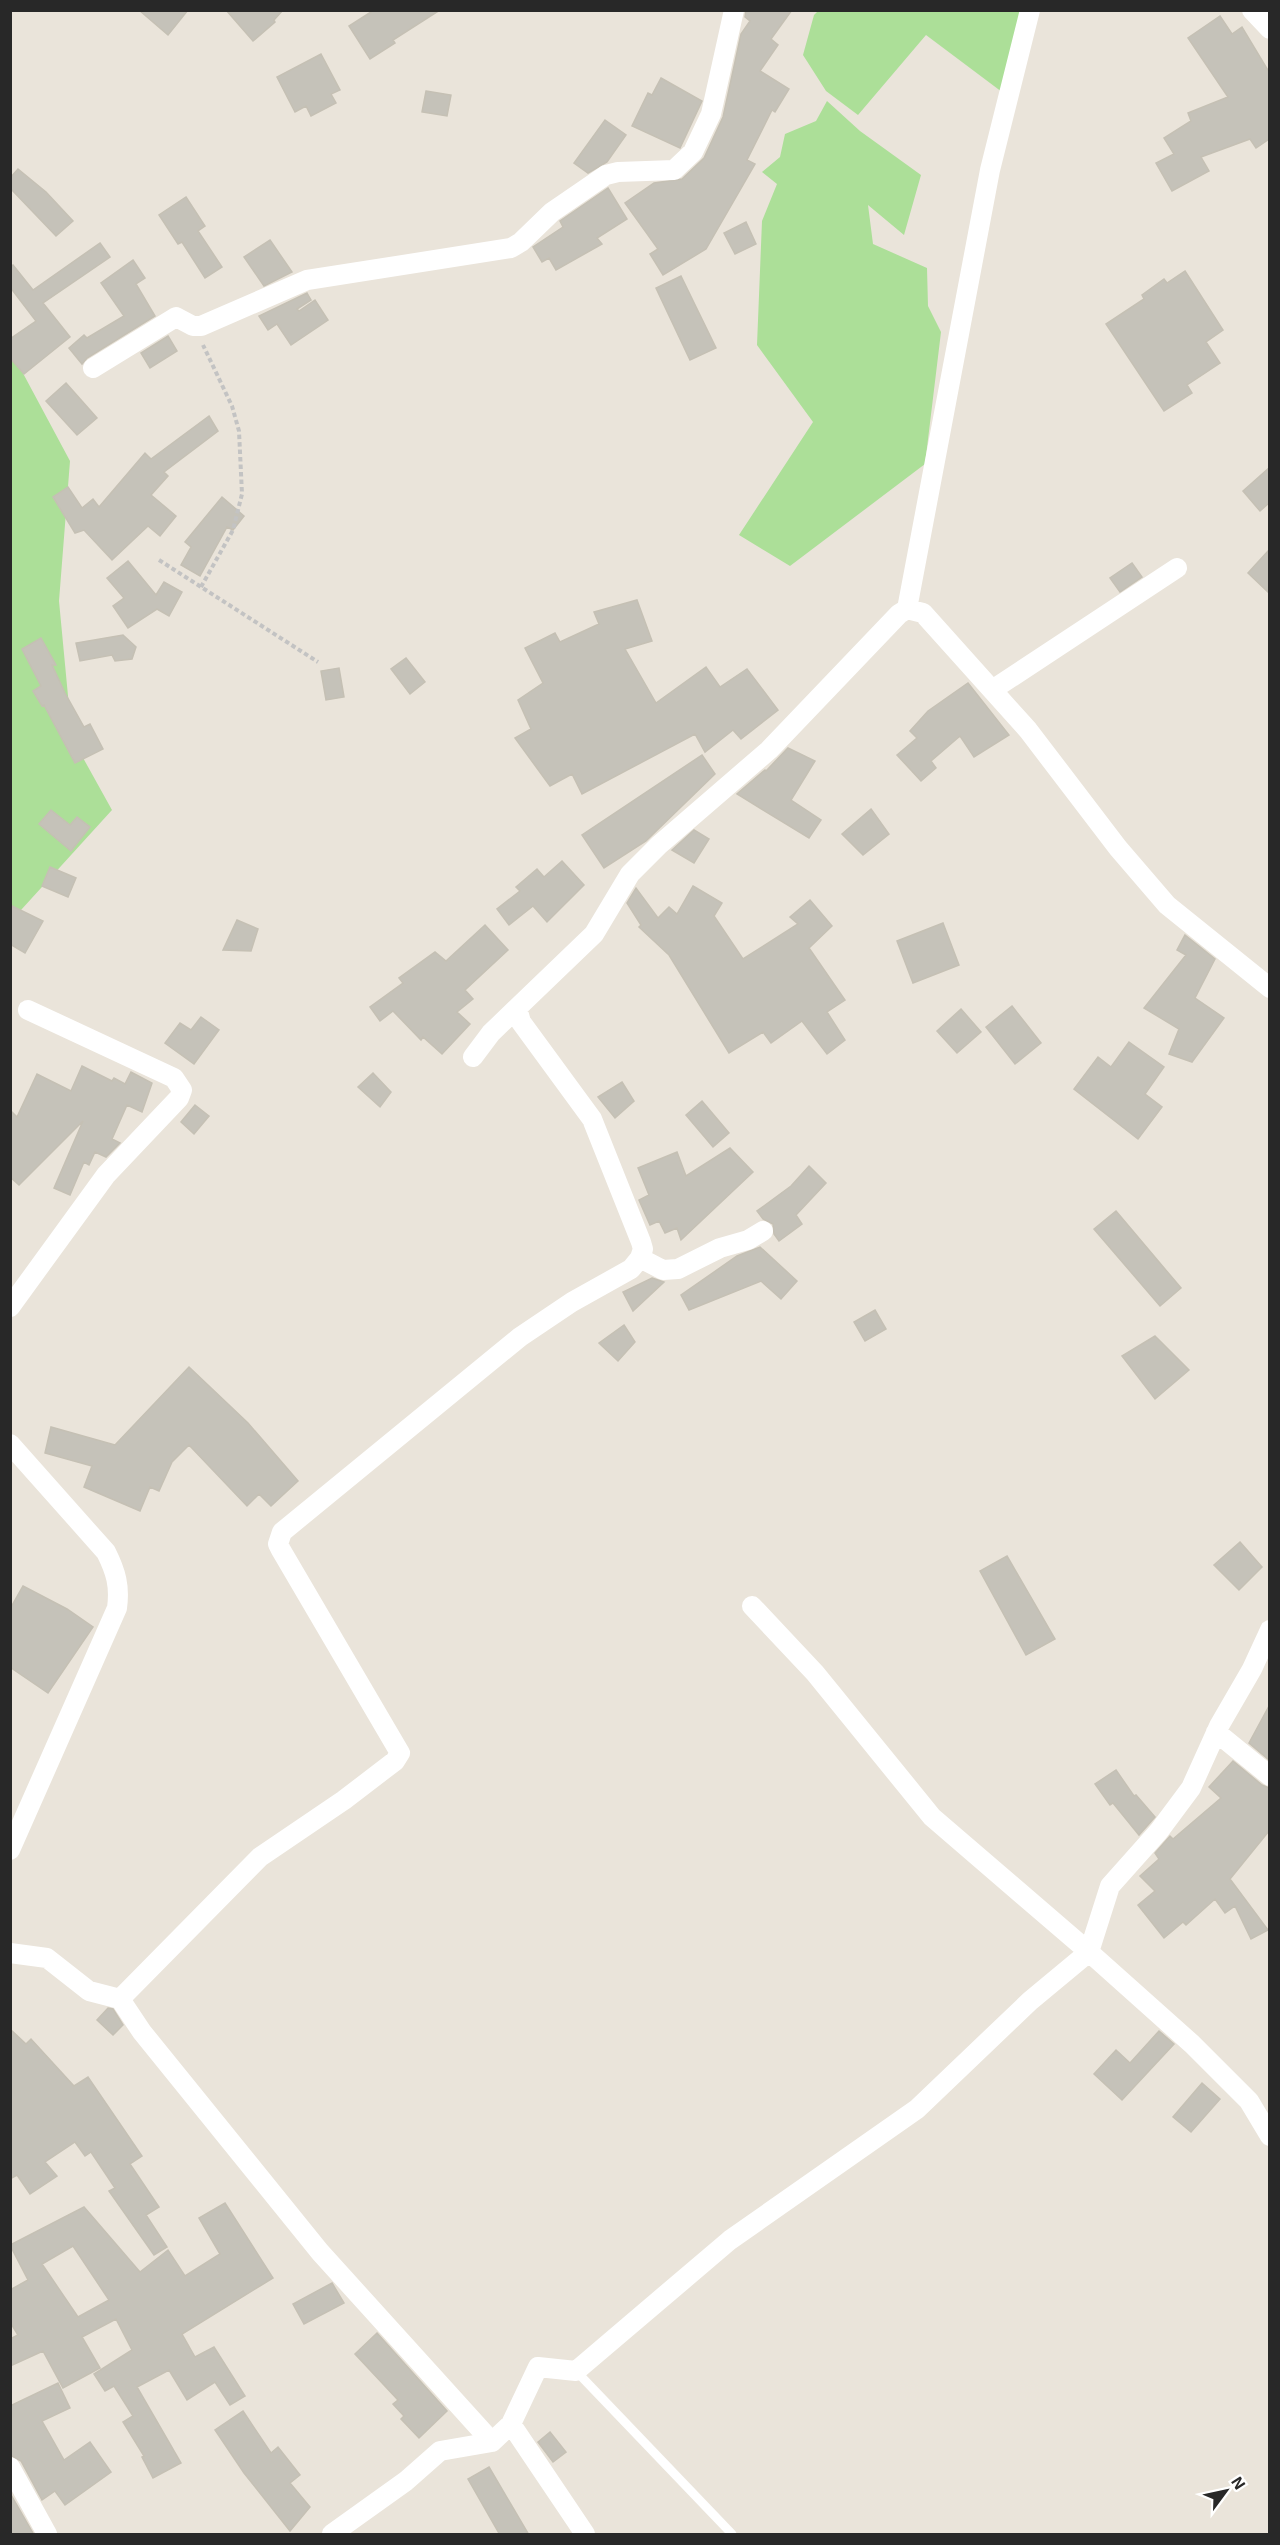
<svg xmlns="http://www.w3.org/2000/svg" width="1280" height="2545" font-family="'Exo 2',sans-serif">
	<rect width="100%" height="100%" fill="#eae4da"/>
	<path fill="#acdf98" d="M818 11H1028L1002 92 926 35 858 115 826 91 803 55 814 15Z
		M827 101 860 131 921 175 904 235 868 205 873 244 927 268 928 306 941 332 925 464 790 566 739 535 813 422 757 345 762 221 777 184 762 172 780 157 785 134 816 121Z
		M10 349 70 461 59 601 72 738 112 810 11 921Z"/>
	<path fill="#c5c2b9" stroke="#c5c0b4" stroke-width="1.5" fill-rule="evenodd" d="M139 10H188L168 35Z
		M226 10H283L274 20 275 22 253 41Z
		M374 10H440L393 40 395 43 370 59 349 26Z
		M746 10H792L771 39 778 45 760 71 789 89 775 112 772 110 747 160 755 164 706 249 663 275 650 254 658 249 625 203 654 183 682 179 704 158 723 117 741 34 750 21 745 17Z
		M1220 16 1232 34 1242 27 1269 72V139L1256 148 1250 139 1201 157 1209 171 1172 191 1156 163 1174 154 1164 138 1191 121 1188 113 1228 97 1188 38Z
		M321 54 340 90 331 94 336 103 311 116 306 106 295 112 277 77Z
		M661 78 702 101 680 148 632 126 648 93 652 95Z
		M426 91 451 95 447 116 422 112Z
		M605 120 626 135 607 162 588 173 574 163Z
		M18 169 46 192 73 221 56 236 10 188V178Z
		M608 188 627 219 597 238 602 244 556 270 549 258 542 262 533 247 563 227 560 221Z
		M186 197 205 226 198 231 222 267 205 278 182 242 178 244 159 215Z
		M746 222 756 244 735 254 724 233Z
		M270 240 292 272 264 286 244 257Z
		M100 243 110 257 43 303 70 337 24 374 10 358V339L36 321 10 287V267L13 265 33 290Z
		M133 260 145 278 136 284 155 316 87 358 82 364 69 348 84 335 87 338 124 316 101 283Z
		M1185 271 1223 330 1206 342 1220 363 1187 385 1192 393 1164 411 1106 324 1144 299 1142 295 1164 279 1167 283Z
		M681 276 716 348 690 360 656 288Z
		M307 293 311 300 297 309 299 311 315 300 328 320 291 345 277 324 268 330 259 316Z
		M168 336 177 351 150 368 141 353Z
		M66 383 97 418 77 435 46 401Z
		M209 416 218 431 164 472 168 476 151 495 176 516 160 536 148 526 112 560 84 530 75 533 53 497 68 487 82 508 93 499 99 507 145 453 151 459Z
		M1269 468V503L1260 511 1243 491Z
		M222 497 244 516 233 530 227 527 200 576 181 565 191 547 185 542Z
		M1269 550V593L1248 573Z
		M128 561 156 595 164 582 182 592 169 616 157 609 128 628 113 606 124 598 107 578Z
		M1132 563 1142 577 1120 592 1110 578Z
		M637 600 652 641 625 649 656 703 706 667 720 687 747 669 778 710 741 739 733 730 705 752 695 734 582 794 572 774 550 786 515 738 531 729 518 700 543 683 525 648 555 633 560 642 599 624 594 612Z
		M123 635 136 647 132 659 115 661 112 655 80 661 76 643Z
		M41 638 56 665H52L65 693 84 727 90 724 103 749 75 763 44 705 42 706 33 691 41 686 22 649Z
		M406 658 425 682 410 694 391 669Z
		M339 668 344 697 326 700 321 671Z
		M968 683 1009 735 974 757 960 736 931 761 936 768 921 781 897 755 917 738 910 731 928 711Z
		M788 748 815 761 791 800 821 820 809 838 737 794 765 770 766 771Z
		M702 755 715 774 646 841 604 868 582 835Z
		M871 809 889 834 863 855 842 834Z
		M51 810 70 825 77 817 90 827 71 851 39 824Z
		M694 830 709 839 694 863 672 850Z
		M562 861 584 885 547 922 533 906 509 925 497 909 520 891 516 887 537 869 544 877Z
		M50 867 76 878 68 897 42 886Z
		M693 886 722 903 714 916 743 959 798 924 790 917 810 900 832 926 809 948 845 1000 827 1012 845 1040 827 1054 802 1021 771 1043 763 1032 729 1053 669 955 639 927 641 925 627 903 636 888 658 918 669 907 677 914Z
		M10 905 43 921 25 953 10 944Z
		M237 920 258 929 251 951 223 950Z
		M943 923 959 965 913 983 897 941Z
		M485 925 508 950 465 990 473 999 457 1012 470 1024 442 1054 423 1037 421 1040 393 1011 380 1021 370 1007 403 983 399 978 435 952 446 961Z
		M1185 935 1215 959 1195 998 1224 1018 1192 1062 1169 1054 1179 1029 1144 1008 1186 955 1177 950Z
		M1012 1006 1041 1043 1015 1064 986 1027Z
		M961 1009 981 1032 957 1053 937 1031Z
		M201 1017 219 1030 194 1064 165 1043 180 1023 191 1030Z
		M1129 1042 1164 1067 1145 1094 1162 1107 1138 1139 1074 1089 1098 1057 1111 1067Z
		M82 1066 112 1081 114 1078 125 1084 131 1072 152 1083 142 1112 127 1105 112 1139 120 1143 106 1157 95 1152 89 1165 84 1162 70 1195 54 1188 83 1121 19 1185 10 1177V1110L17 1117 37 1074 71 1091Z
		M373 1073 391 1092 380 1107 358 1087Z
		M622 1082 634 1101 615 1118 598 1097Z
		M702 1101 729 1133 713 1147 686 1115Z
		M195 1105 209 1116 194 1134 181 1122Z
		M730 1148 753 1172 681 1240 677 1228 665 1233 659 1221 650 1225 639 1200 649 1195 638 1168 677 1152 686 1176Z
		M809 1166 826 1183 796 1215 802 1224 779 1241 774 1234 773 1224 763 1219 757 1211 791 1186Z
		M1116 1211 1181 1288 1160 1306 1094 1229Z
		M760 1247 797 1281 781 1299 761 1281 689 1310 681 1295 737 1256Z
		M652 1278 664 1282 633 1311 623 1292Z
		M875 1310 886 1329 865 1341 854 1322Z
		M624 1325 635 1342 618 1361 599 1343Z
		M1155 1336 1189 1370 1155 1399 1122 1356Z
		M189 1367 248 1423 298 1481 271 1506 259 1494 247 1506 189 1445 172 1462 159 1491 150 1487 140 1511 84 1487 92 1466 45 1453 51 1427 115 1445Z
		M1240 1542 1262 1567 1239 1590 1214 1565Z
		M1007 1556 1055 1639 1026 1655 980 1571Z
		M23 1586 67 1609 93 1627 48 1693 10 1667V1609Z
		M1269 1706V1760L1249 1743Z
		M1233 1761 1262 1785 1269 1788V1831L1230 1879 1268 1930 1251 1939 1235 1906 1225 1913 1215 1899 1186 1925 1183 1922 1164 1938 1138 1905 1155 1891 1140 1876 1159 1859 1155 1853 1170 1836 1173 1839 1221 1798 1209 1787Z
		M1116 1770 1134 1796 1136 1795 1155 1817 1139 1835 1113 1803 1110 1805 1095 1784Z
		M108 2008 113 2009 123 2025 113 2035 97 2020Z
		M10 2029 26 2044 31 2039 74 2086 88 2077 142 2156 130 2164 159 2207 146 2215 167 2247 154 2255 109 2191 115 2188 91 2152 85 2156 75 2142 45 2162 57 2176 30 2194 17 2175 10 2179Z
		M1159 2031 1174 2044 1122 2100 1094 2074 1116 2050 1130 2063Z
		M1202 2083 1220 2099 1191 2132 1173 2117Z
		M225 2203 273 2278 182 2334 195 2357 214 2347 245 2396 230 2405 215 2382 187 2400 169 2370 137 2387 181 2463 153 2478 142 2457 144 2456 123 2422 133 2416 114 2386 105 2391 94 2374 132 2350 116 2319 82 2337 100 2368 63 2388 43 2351 10 2366V2339L18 2335 10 2322V2290L28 2280 10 2245 84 2207 140 2272 168 2250 185 2276 220 2254 199 2218ZM73 2246 109 2300 78 2317 42 2264Z
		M332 2283 344 2303 304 2324 293 2304Z
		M377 2333 447 2411 419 2438 401 2419 404 2416 393 2404 398 2400 355 2354Z
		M58 2383 70 2408 42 2421 64 2460 90 2442 111 2472 65 2505 55 2491 42 2500 21 2461 10 2455V2406Z
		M243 2411 271 2453 278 2447 300 2475 290 2483 310 2507 290 2531 244 2473 215 2430Z
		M550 2432 566 2452 553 2462 538 2442Z
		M489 2467 529 2535H500L468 2479Z
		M10 2493 34 2535H10Z"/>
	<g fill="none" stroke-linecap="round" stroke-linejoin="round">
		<path stroke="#c3c3c3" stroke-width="4" stroke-dasharray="4.5 3" stroke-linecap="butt" d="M159 560 318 662
			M201 587 233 530 242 494 239 431 232 406 203 345"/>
		<path stroke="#fff" stroke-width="9" d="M576 2371 732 2534"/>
		<path stroke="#fff" stroke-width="20" d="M1252 10 1270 29
			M93 368 176 317 193 326H201L307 280 511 248 521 242 552 212 606 175 618 172 674 170 693 152 711 114 734 10
			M907 609 990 170 1030 10
			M992 690 1177 568
			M473 1057 491 1033 517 1008
			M640 1258 663 1270 678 1269 720 1248 748 1240 763 1231
			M10 1307 106 1175 179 1098 182 1090 174 1078 28 1010
			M10 1444 106 1552C116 1572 120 1586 117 1608L10 1850
			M752 1606 815 1673 932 1817 1089 1952 1192 2044 1249 2101 1270 2136
			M1216 1732 1270 1776
			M10 1953 47 1958 89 1991 120 1999 142 2032 320 2252 492 2442
			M120 1999 260 1857 344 1800 395 1761 400 1753 281 1550 278 1544 282 1532 520 1337 572 1302 631 1269 640 1258 643 1249 641 1242 592 1119 521 1022 517 1008 594 934 630 874 659 845 769 750 899 614 907 609 923 613 1028 730 1118 848 1167 905 1270 988
			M511 2424 585 2534
			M10 2467 47 2534
			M332 2534 406 2481 440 2451 492 2442 511 2424 538 2367 576 2371 730 2240 917 2109 1030 2001 1089 1952 1110 1886 1159 1831 1191 1788 1219 1726 1252 1669 1270 1630"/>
	</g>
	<rect width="1280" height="2545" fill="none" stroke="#282828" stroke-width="24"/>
	<g transform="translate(1226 2491) rotate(57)" stroke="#ffffff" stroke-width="4.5" paint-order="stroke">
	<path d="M0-4.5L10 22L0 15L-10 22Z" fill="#282828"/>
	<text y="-9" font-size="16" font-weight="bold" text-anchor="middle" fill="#282828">N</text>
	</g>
</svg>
